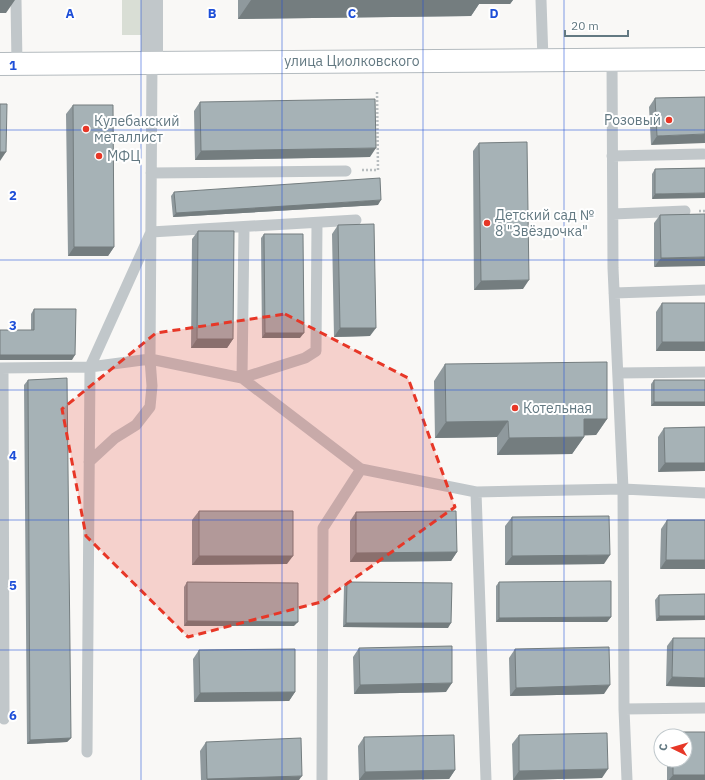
<svg xmlns="http://www.w3.org/2000/svg" width="705" height="780" font-family="'IBM Plex Sans',sans-serif">
	<rect width="100%" height="100%" fill="#f9f8f6"/>
	<path fill="#d9ded5" d="M122 0H146V35H122Z"/>
	<g fill="none" stroke-linecap="round" stroke-linejoin="round">
		<defs>
			<path id="secondary" d="M0 64 705 59"/>
		</defs>
		<use href="#secondary" stroke="#b4bbbf" stroke-width="24"/>
		<path stroke="#b9bec0" stroke-width="2.5" stroke-dasharray="2 2" stroke-linecap="butt" d="M362 170H378L377 90
			M699 211H705"/>
		<path stroke="#c1c7ca" stroke-width="11" d="M16 0 17 64
			M541 0 543 60
			M612 60 613 268 623 489 624 709 627 780
			M612 156 703 154
			M151 173 346 171
			M613 214 685 211
			M244 227 242 378 305 358 316 351 317 223
			M151 232 356 220
			M614 293 705 290
			M0 368 90 367 150 359 242 378 361 469 476 492 623 489 705 493
			M3 368 4 719
			M618 373 705 372
			M89 462 115 438 136 425 150 407 152 386 150 359 152 62
			M476 492 486 780
			M624 709 705 708
			M87 752 90 367 151 232
			M322 780 323 528 361 469"/>
		<path stroke="#c1c7ca" stroke-width="22" d="M152 0V62"/>
		<use href="#secondary" stroke="#fff" stroke-width="22"/>
	</g>
	<path fill="#8f999d" d="M238 0H513L510 4H479L471 16 238 19Z
		M705 97 651 145 649 107 655 98Z
		M200 102 370 157 195 160 194 111Z
		M73 105 114 247 108 256H68L66 114Z
		M479 143 523 289 474 290 473 151Z
		M705 168 652 199V174L655 169Z
		M174 192 378 205 173 217 171 196Z
		M705 214 654 267V223L660 215Z
		M338 225 370 336 334 337 332 234Z
		M198 231 233 339 227 348H191L192 239Z
		M264 234 300 338H262L261 238Z
		M662 303H705V351H656V312Z
		M34 309 72 360 31 330V314Z
		M445 364 607 419 596 435H584V437L572 454 497 455V437L435 438 434 381Z
		M28 380 71 738 67 742 27 744 24 385Z
		M654 380H705V406H651V384Z
		M705 427 658 472V437L664 428Z
		M199 511 287 564 192 565V520Z
		M356 512 457 552 451 561 350 562V521Z
		M512 517 604 564 505 565V526Z
		M667 520H705L660 569 661 529Z
		M187 582 294 626H184V587Z
		M347 582 448 628 343 627 344 586Z
		M499 582 611 617 607 622H496V586Z
		M705 594 656 621 655 600 659 595Z
		M673 638H705V687L666 686 667 646Z
		M359 648 446 692 354 694 353 657Z
		M515 649 604 694 510 696 509 658Z
		M199 650 295 692 289 701 194 702 193 659Z
		M673 732H705V780H667V760H685V736H670Z
		M519 735 602 778 513 780 512 744Z
		M364 737 455 770 449 779 359 780 358 746Z
		M206 742 299 780H201L200 751Z"/>
	<path fill="#747d7f" d="M0 0H15L6 13H0Z
		M251 0H513L510 4H479L471 16 238 19Z
		M705 134V143L651 145 657 136Z
		M376 148 370 157 195 160 201 151Z
		M0 152H6L0 161Z
		M705 193V198L652 199 655 194Z
		M381 200 378 205 173 217 176 213Z
		M74 247H114L108 256H68Z
		M705 257V266L654 267 661 258Z
		M529 280 523 289 474 290 481 281Z
		M340 328H376L370 336 334 337Z
		M265 333H304L300 338H262Z
		M197 339H233L227 348H191Z
		M662 342H705V351H656Z
		M0 355H75L72 360H0Z
		M654 402H705V406H651Z
		M584 419H607L596 435 572 436Z
		M508 421 497 437 435 438 446 422Z
		M584 437 572 454 497 455 509 438Z
		M665 463H705V471L658 472Z
		M457 552 451 561 350 562 356 553Z
		M610 555 604 564 505 565 512 556Z
		M199 556H293L287 564 192 565Z
		M666 560H705V569H660Z
		M659 616H705V620L656 621Z
		M611 617 607 622H496L499 618Z
		M187 621 298 622 294 626H184Z
		M346 623H451L448 628 343 627Z
		M672 677 705 678V687L666 686Z
		M452 683 446 692 354 694 360 685Z
		M610 685 604 694 510 696 516 688Z
		M295 692 289 701 194 702 200 693Z
		M71 738 67 742 27 744 30 740Z
		M608 769 602 778 513 780 519 771Z
		M455 770 449 779 359 780 365 772Z
		M673 775H705V780H669Z
		M302 776 299 780H207V779Z"/>
	<path fill="#a6b2b6" stroke="#747d7f" d="M705 97V134L657 136 655 98Z
		M375 99 376 148 201 151 200 102Z
		M0 104H7L6 152H0Z
		M73 105H113L114 247H74Z
		M527 142 529 280 481 281 479 143Z
		M705 168V193L655 194V169Z
		M380 178 381 200 176 213 174 192Z
		M705 214V257L661 258 660 215Z
		M374 224 376 328H340L338 225Z
		M198 231H234L233 339H197Z
		M264 234H303L304 333H265Z
		M662 303H705V342H662Z
		M34 309H76L75 355H0V330H34Z
		M607 362V419H584V437L509 438 508 421 446 422 445 364Z
		M67 378 71 738 30 740 28 380Z
		M654 380H705V402H654Z
		M705 427V463H665L664 428Z
		M199 511H293V556H199Z
		M456 511 457 552 356 553V512Z
		M609 516 610 555 512 556V517Z
		M667 520H705V560H666Z
		M611 581V617L499 618V582Z
		M187 582 298 583V622L187 621Z
		M347 582 452 583 451 623H346Z
		M705 594V616H659V595Z
		M673 638H705V678L672 677Z
		M452 646V683L360 685 359 648Z
		M609 647 610 685 516 688 515 649Z
		M295 649V692L200 693 199 650Z
		M673 732H705V775H673V760H685V736H673Z
		M607 733 608 769 519 771V735Z
		M454 735 455 770 365 772 364 737Z
		M301 738 302 776 207 779 206 742Z"/>
	<path fill="#e73727" fill-opacity="0.2" stroke="#e73727" stroke-width="3" stroke-dasharray="8 5" stroke-linejoin="round" d="M285 314 408 378 455 507 321 602 188 637 86 536 62 409 156 333Z"/>
	<path fill="none" stroke="#1d4ed8" stroke-width="1" stroke-opacity="0.55" d="M141 0V780M282 0V780M423 0V780M564 0V780M0 130H705M0 260H705M0 390H705M0 520H705M0 650H705"/>
	<g fill="#e73727" stroke="#fff" stroke-width="1.5">
		<circle cx="669" cy="120" r="4"/>
		<circle cx="86" cy="129" r="4"/>
		<circle cx="99" cy="156" r="4"/>
		<circle cx="487" cy="223" r="4"/>
		<circle cx="515" cy="408" r="4"/>
	</g>
	<g text-anchor="middle" dominant-baseline="central" stroke-width="4" stroke-linejoin="round" paint-order="stroke">
		<g font-size="14" fill="#637982" stroke="#fff">
			<text x="352" y="61">улица Циолковского</text>
		</g>
		<g font-size="14" fill="#637982" stroke="#fff" text-anchor="start">
			<text x="661" y="120" text-anchor="end">Розовый</text>
			<text x="94" y="121">Кулебакский<tspan x="94" dy="16">металлист</tspan></text>
			<text x="107" y="156">МФЦ</text>
			<text x="495" y="215">Детский сад №<tspan x="495" dy="16">8 "Звёздочка"</tspan></text>
			<text x="523" y="408">Котельная</text>
		</g>
	</g>
	<g font-size="13" text-anchor="middle" font-weight="bold" fill="#1d4ed8" stroke="#fff" stroke-width="4" stroke-linejoin="round" paint-order="stroke">
		<text x="70" y="18">A</text>
		<text x="212" y="18">B</text>
		<text x="352" y="18">C</text>
		<text x="494" y="18">D</text>
		<text x="13" y="70">1</text>
		<text x="13" y="200">2</text>
		<text x="13" y="330">3</text>
		<text x="13" y="460">4</text>
		<text x="13" y="590">5</text>
		<text x="13" y="720">6</text>
	</g>
	<g transform="translate(673 748) rotate(275)"><circle r="19" fill="#ffffff" stroke="#c1c9cd"/>
	<path d="M0-3L7 15L0 10L-7 15Z" fill="#e73727"/>
	<text y="-6" font-size="11" font-weight="bold" text-anchor="middle" fill="#637982">С</text>
	</g>
	<path d="M565 30v6h63v-6" fill="none" stroke="#637982" stroke-width="2"/>
	<text x="571" y="30" font-size="12" fill="#637982" stroke="#ffffff" stroke-width="3" paint-order="stroke">20 m</text>
</svg>
